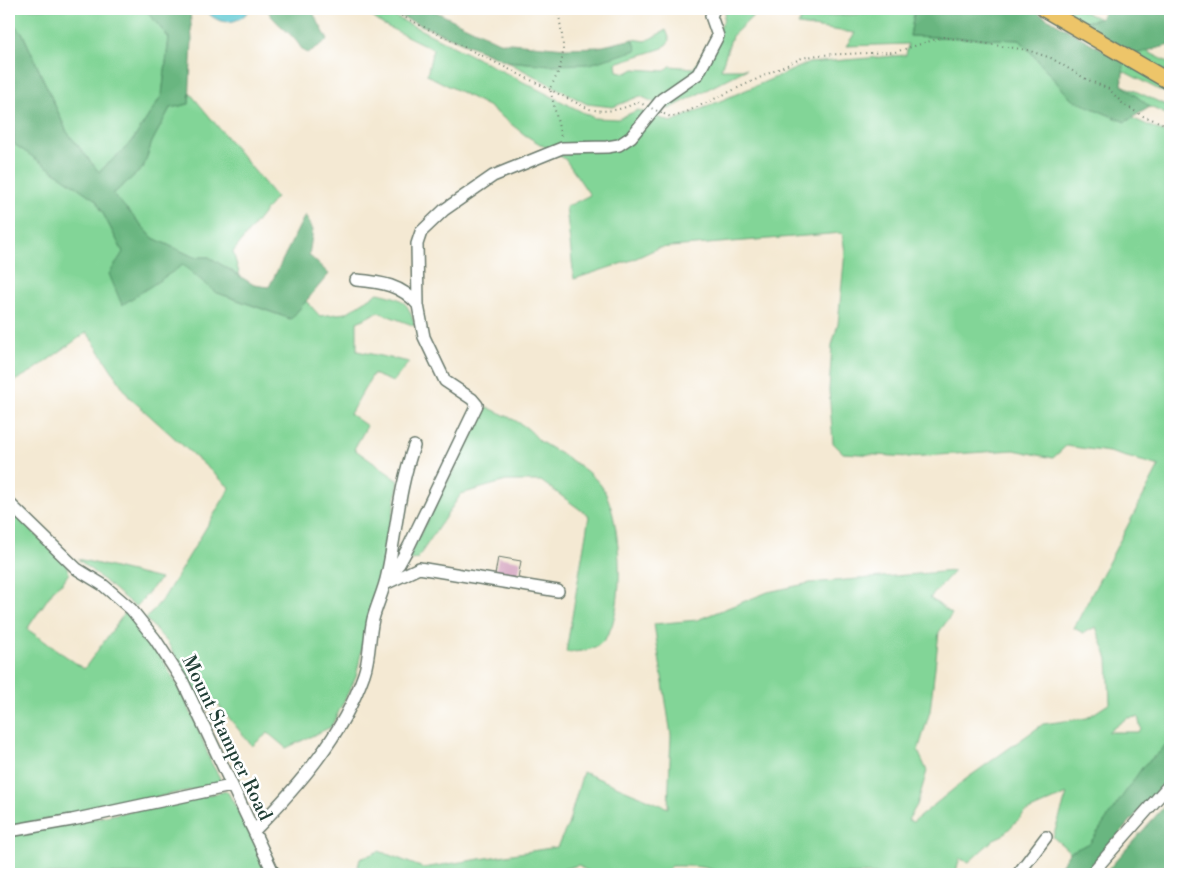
<svg xmlns="http://www.w3.org/2000/svg" width="1179" height="883" font-family="'Libre Bodoni',serif">
	<rect width="100%" height="100%" fill="#fff"/>
	<filter id="ink" filterUnits="userSpaceOnUse"><feTurbulence type="fractalNoise" baseFrequency=".02" numOctaves="2"/><feDisplacementMap in="SourceGraphic" scale="10" xChannelSelector="R" yChannelSelector="G"/><feConvolveMatrix kernelMatrix="1 2 1 2 8 2 1 2 1" color-interpolation-filters="sRGB"/></filter>
	<filter id="wash" filterUnits="userSpaceOnUse"><feTurbulence type="fractalNoise" baseFrequency=".0096" numOctaves="4" result="noise"/><feDisplacementMap in="SourceGraphic" scale="20" xChannelSelector="R" yChannelSelector="G"/><feGaussianBlur stdDeviation="1.12" result="paint"/><feColorMatrix in="noise" values="0 0 0 0 0 0 0 0 0 0 0 0 0 0 0 0 0 1.4 0 .05"/><feComposite in="paint" operator="in"/></filter>
	<g filter="url(#wash)">
		<rect width="100%" height="100%" fill="#f4e9d3"/>
		<path fill="#82d597" stroke="#508966" fill-rule="evenodd" d="M9 9H145L169 38 162 95 131 143 99 172 67 132 22 32 9 20Z
			M362 9H380L594 118 618 119 638 110 671 122 809 63 906 55 908 44 846 46 855 33 798 25 802 17 864 14 893 9H920L914 13 910 36 1020 40 1071 99 1125 122 1132 118 1170 135V739L1160 752 1144 765 1090 844 1070 852 1053 837 1067 794 1026 812 1003 835 994 839 969 862 960 859 955 874H723C707 865 688 866 671 866L663 874H628L624 870C608 871 592 878 579 865L559 870 554 874H356L360 859 379 851 423 868 557 847 568 825 583 772 668 808 671 735 654 624 697 620 768 592 810 583 954 571 930 598 952 614 939 632 930 711 918 751 927 771 917 805 908 820 913 822 966 779 1043 724 1087 718 1110 703 1108 659 1096 627 1083 633 1074 628 1159 466 1109 452 1066 446 1053 458 1014 450 909 457 843 453 833 443 829 390 832 345 838 324 845 252 842 233 658 248 632 260 574 279 566 207 590 195 565 159 525 135 488 106 427 75 433 49 382 24ZM1138 717 1141 729 1138 732H1108L1127 718Z
			M730 9H738L753 16 732 36 721 69H747L669 109 640 96 613 107 587 104 506 61 551 65 636 50 633 39 646 41 666 30 670 40 663 48 616 63 617 71 627 73 634 69 665 71 670 66 694 68 723 22 725 11Z
			M1055 9H1078L1100 19 1078 23Z
			M1146 51 1170 63V74L1135 54Z
			M1124 62 1170 87V92H1163L1123 71Z
			M1122 85 1170 107V116L1150 107Z
			M190 93 276 197 233 252 240 276 209 257H194L153 238 113 194 143 168 152 142 170 108 189 104Z
			M9 108 14 116V144L96 200 123 252 183 264 215 292 290 319 306 301 320 316 346 313 378 293C404 299 407 300 415 326L378 312 357 322V351L409 362 393 382 373 374 350 414 367 426 354 449 399 481 381 577 374 592 356 677 331 727 286 748 268 733 252 746 208 692 198 699 168 643 146 619 165 596 230 488 129 397 87 332 34 370 9 384Z
			M487 407C499 413 513 418 524 426 531 430 535 437 541 442 560 454 585 466 600 484 622 511 627 611 605 639 596 651 579 652 566 652L589 516 541 481H506L461 494 417 559 406 561Z
			M9 508 66 564 69 573 63 582 55 588 27 629 84 669 127 610C165 658 190 703 210 760 213 768 221 776 221 784L9 827Z
			M78 559 160 579 137 606 133 605Z
			M227 791 244 821 270 874H9V836Z"/>
		<path fill="#69b680" stroke="#447a5a" d="M145 9H190L192 40 189 104 170 108 152 142 143 168 113 194 153 238 194 257H209L254 285 269 287 305 215 313 230 309 255 329 274 291 319 215 292 183 265 122 305 109 274 123 252 96 200 14 144V116L9 108V20L22 32 67 132 99 172 131 143 162 95 169 38Z
			M267 9H311L328 40 308 53C301 50 301 47 297 42 287 29 274 23 267 9Z
			M383 9H430L499 42 566 48 599 47 633 39 637 50 590 64 551 65 506 61Z
			M920 9H1031L1124 62 1122 85 1150 107 1125 122 1071 99 1020 40 910 36 914 13Z
			M1105 9H1170V45L1135 54 1078 23 1100 19Z
			M1170 739V776L1084 874H1055L1070 852 1090 843 1144 765 1160 752Z
			M1170 800V874H1104Z"/>
		<path fill="#5bc8d1" stroke="#3d8282" d="M205 9H250C238 26 217 26 205 9Z"/>
		<g id="blocks">
			<path fill="#d7aac4" d="M498 557 521 561 518 578 495 575Z"/>
		</g>
	</g>
	<g filter="url(#ink)">
		<use href="#blocks" fill-opacity="0" stroke="#6a796c" stroke-width="1"/>
		<g fill="none" stroke-linecap="round" stroke-linejoin="round">
			<defs>
				<path id="minor" d="M356 280C381 282 402 285 418 305
					M9 503 77 569 103 585 131 609 155 639 183 682 274 874
					M387 577 399 564 409 546 477 405 472 399 445 381 424 337 418 305 417 244 421 232 444 210 493 176 562 148 607 147 619 145 631 137 662 99 698 74 718 36 711 16 714 9
					M385 584 419 568 558 591
					M9 831 72 820 231 786
					M254 831C299 785 342 737 364 674 370 657 369 637 373 619 377 604 384 590 387 575 397 530 398 491 414 446
					M1018 874 1046 837
					M1091 874 1170 784"/>
				<path id="major" d="M1044 9 1170 82"/>
			</defs>
			<use href="#minor" stroke="#6a796c" stroke-width="14"/>
			<use href="#major" stroke="#6a796c" stroke-width="18"/>
			<path stroke="#6a796c" stroke-width="2" stroke-dasharray="1 4" stroke-linecap="butt" d="M388 9 589 109C608 113 621 110 638 102
				M558 9C563 44 569 56 550 88L561 137
				M664 114 671 117 680 115 802 58 818 55 895 52 943 37 1027 50 1051 58 1086 79 1109 89 1123 104 1143 116 1170 126"/>
			<use href="#minor" stroke="#fff" stroke-width="11"/>
			<use href="#major" stroke="#edc569" stroke-width="15"/>
			<path stroke="#6a796c" stroke-width="2" stroke-dasharray="1 4" stroke-linecap="butt" d="M638 102 664 114"/>
		</g>
	</g>
	<g text-anchor="middle" dominant-baseline="central" stroke-width="5" stroke-linejoin="round" paint-order="stroke">
		<g font-size="19" fill="#1f3d34" stroke="#fff">
			<text transform="translate(227 738) rotate(64)">Mount Stamper Road</text>
		</g>
	</g>
	<rect width="1179" height="883" fill="none" stroke="#fff" stroke-width="30"/>
</svg>
